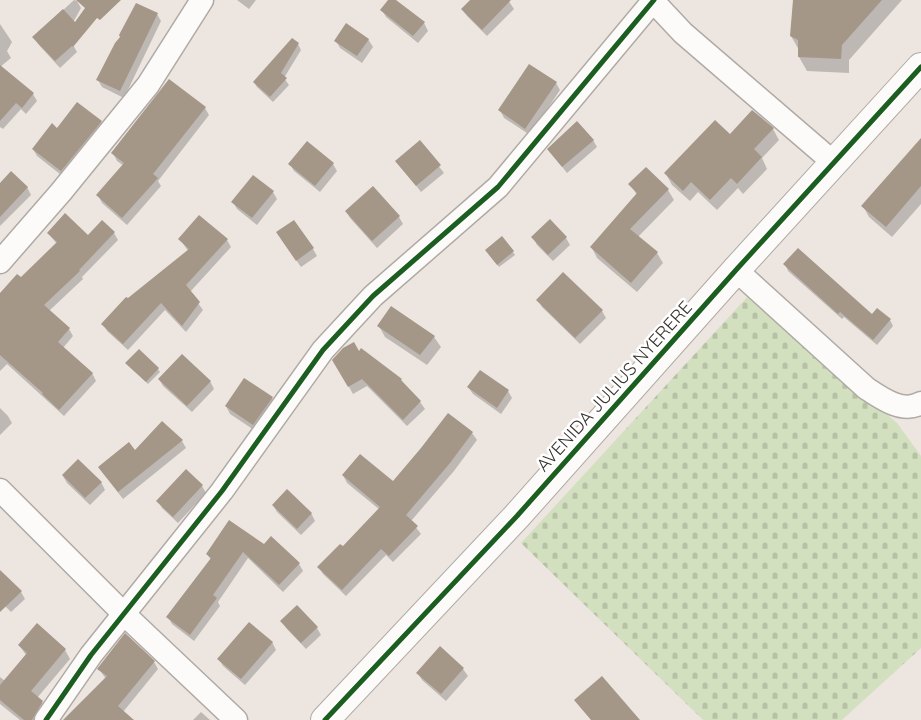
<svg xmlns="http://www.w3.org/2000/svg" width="921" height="720" font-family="Quicksand,sans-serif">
	<defs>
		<pattern id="cemetery-stones" width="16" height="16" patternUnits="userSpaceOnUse" patternTransform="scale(1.25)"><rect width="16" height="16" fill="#d3e0c0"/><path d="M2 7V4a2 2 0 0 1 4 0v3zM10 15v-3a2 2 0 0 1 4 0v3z" fill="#b6c1a5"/></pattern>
	</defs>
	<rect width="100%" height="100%" fill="#ede6e0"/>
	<path fill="url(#cemetery-stones)" d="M749 295 897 423 921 456V648L842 720H703L521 543Z"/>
	<path fill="#0003" d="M74 0 77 1 81 8 64 39 73 45 77 52 60 68 38 44 34 37Z
		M237 0H256L249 9Z
		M390 0H395L424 23 428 31 418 43 386 17 382 10Z
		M471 0H508L514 9 487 36 467 16 462 9Z
		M794 0H902L849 60V73L807 71 799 57V50L791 36Z
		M157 14 161 21 124 98 102 87 98 80Z
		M0 24 12 42 7 51 11 58 0 67 33 94 37 101 26 114 21 109 3 129 0 127Z
		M368 39 373 47 362 63 340 48 336 41Z
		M298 44 301 50 284 78 289 85 273 102 257 87 254 82Z
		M556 83 560 90 530 135 504 118 500 110Z
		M205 108 209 115 158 181 161 186 127 225 102 203 98 195 124 166 117 161 113 153Z
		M753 112 773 129 779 140 762 158 767 169 743 194 738 188 717 210 698 192 690 201 672 185 666 174 730 136Z
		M101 122 105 129 65 178 37 156 33 149 57 129Z
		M593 140 597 147 567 173 548 149Z
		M921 140V204L892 237 869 217 863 206Z
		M420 142 444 173 421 192 397 161Z
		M290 164H333L337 171 320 192 294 171Z
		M253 177 273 192 277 199 257 225 237 209 233 202Z
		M630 184 668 190 674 200 638 237 657 253 663 263 637 292 597 258 592 248 637 195Z
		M0 185 27 187 31 195 0 226Z
		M373 188 399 217 403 224 377 248 350 218 346 211Z
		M102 222 114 233 118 240 82 277 83 279 49 311 69 329 73 336 63 348 92 373 96 381 64 416 7 364 0 371V299L57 244 48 233 88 237Z
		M533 237 566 238 570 245 553 261 537 245Z
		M180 239 227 240 231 247 190 292 203 310 186 332 165 310 128 350 107 331 103 324 128 300 188 251Z
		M282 240 313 249 317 256 301 267Z
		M513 252 515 255 499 267 488 253Z
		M785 264 872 315 890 320 893 326 877 345 844 317 842 319 788 271Z
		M538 300 602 311 606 318 580 344 542 307Z
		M379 326 434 337 441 347 427 365 385 337Z
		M359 353 401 380 405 386 420 402 425 409 407 426 367 386 353 394 334 360Z
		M129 366 158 369 160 372 148 384Z
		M159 379 210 381 214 389 192 412 163 386Z
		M468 387 508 391 512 398 501 414 473 394Z
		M272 398 276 405 257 432 230 414 226 406Z
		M0 408 8 416 12 423 0 435Z
		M448 415 472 433 477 440 454 471 411 521 421 534 393 562 386 555 346 596 323 574 319 567 343 548 380 510 347 483 343 475 393 483Z
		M182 441 186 448 123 499 99 468 135 452Z
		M63 476 101 482 105 490 90 505 67 483Z
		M202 486 206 493 178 523 162 508 158 501Z
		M273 505 311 513 315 521 301 535 277 512Z
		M264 545 299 564 303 571 283 592 248 558 218 602 220 606 194 641 172 624 168 617 211 560 207 554Z
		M0 571 21 592 25 599 11 612 0 601Z
		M297 607 317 628 321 635 306 649 286 628 282 621Z
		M37 625 65 650 70 659 37 698 42 702 47 711 41 720H20L0 704V677L5 681 26 655 19 645Z
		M272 642 276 650 245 685 223 666 219 659Z
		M154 662 158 669 123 712 132 720H67L106 679 99 669Z
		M463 669 468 676 446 701 422 680 418 673Z
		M201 712 210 720H193Z"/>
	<path fill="#a59788" d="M76 0H121L100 20 97 18 73 47 72 46 55 61 32 37 63 9 75 22 85 8Z
		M388 0H396L425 22 413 36 380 10Z
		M470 0H511L482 30 461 9Z
		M793 0H882L842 45 841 59 798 57V40L790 36Z
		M136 3 158 13 120 91 96 80 115 43 120 37 119 35Z
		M346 23 369 39 357 56 334 41Z
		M292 38 299 43 281 73 287 78 270 97 253 82Z
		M529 64 557 82 525 129 498 110Z
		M0 65 34 93 22 108 16 103 0 121Z
		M169 79 206 107 153 174 158 178 122 218 96 195 124 163 111 153Z
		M77 102 102 121 61 171 32 149 52 123 57 128Z
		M752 110 774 128 754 149 762 157 737 184 731 178 710 200 691 182 683 191 664 173 715 120 730 134Z
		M577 121 594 140 562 167 547 149Z
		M921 138V186L886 227 861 206Z
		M420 140 441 165 416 186 395 161Z
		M307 141 334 163 315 186 288 164Z
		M646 167 669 189 630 229 658 252 631 283 590 247 637 193 628 184Z
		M11 171 28 187 0 217V183Z
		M253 175 274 191 252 218 231 202Z
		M373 186 400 216 372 241 345 211Z
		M65 213 88 235 102 220 115 232 79 270 80 271 44 305 70 328 58 342 93 373 59 410 42 394 43 393 0 355V293L17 274 21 277 57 242 47 233Z
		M199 215 228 239 186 285 200 302 182 326 161 303 123 344 101 324 126 297 128 298 189 249 178 239Z
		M550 219 567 237 548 255 531 237Z
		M294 220 314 248 296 261 276 232Z
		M502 236 514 251 497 265 485 250Z
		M798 248 872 314 877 308 891 319 873 340 840 312 838 314 783 264Z
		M563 272 603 310 575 338 536 300Z
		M391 306 435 336 420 355 377 326Z
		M354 342 359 351 361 348 402 379 401 380 421 401 403 420 362 379 348 387 332 360 343 348Z
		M139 349 159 368 146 382 125 363Z
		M182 354 211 381 187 406 158 379Z
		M480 370 509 390 497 408 467 387Z
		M244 378 273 397 253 425 225 406Z
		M448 413 473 432 450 463 406 515 418 526 389 556 381 549 342 590 317 567 340 544 343 546 380 507 342 475 360 454 393 481 421 448Z
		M162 421 183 440 118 492 98 467 129 442 135 450Z
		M78 459 102 482 85 498 62 475Z
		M186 469 203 485 173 517 156 501Z
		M287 489 312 513 297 529 272 505Z
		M229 520 264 544 271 536 300 563 279 585 243 552 213 595 217 598 190 635 166 617 211 558 206 554Z
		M0 570 22 591 0 612Z
		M297 605 318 627 301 643 280 621Z
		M249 622 273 642 241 679 217 659Z
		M37 623 66 649 31 691 43 701 32 720H24L0 700V685L27 653 18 645Z
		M125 633 155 661 118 706 134 720H63L107 676 97 669Z
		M440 646 464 668 441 694 416 673Z
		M602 676 640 720H591L574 700Z"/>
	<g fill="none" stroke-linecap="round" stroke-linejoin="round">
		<defs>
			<path id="minor" d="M652 0 683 33 833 162
				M0 262 61 192 148 85 202 0
				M736 270 866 388C881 398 903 414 921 403
				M0 490 124 614 236 720
				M46 720 91 655 222 491 323 350 373 296 498 187 654 0"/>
			<path id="tertiary" d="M325 720 517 516 736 270 921 67"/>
		</defs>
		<use href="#minor" stroke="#b0aaa5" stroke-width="25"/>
		<use href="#tertiary" stroke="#b0aaa5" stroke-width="30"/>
		<use href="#minor" stroke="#fcfbfa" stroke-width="22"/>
		<use href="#tertiary" stroke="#fcfbfa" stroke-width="28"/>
		<defs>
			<path id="cycleway" d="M46 720 91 655 222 491 323 350 373 296 498 187 654 0
				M325 720 517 516 736 270 921 67"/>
		</defs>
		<use href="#cycleway" stroke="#fff" stroke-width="8"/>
		<use href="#cycleway" stroke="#1b5e20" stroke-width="5"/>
	</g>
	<g text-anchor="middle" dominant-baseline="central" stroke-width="5" stroke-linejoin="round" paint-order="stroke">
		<g font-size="18" fill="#38332f" stroke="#fff">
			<text transform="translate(614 386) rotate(-48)">AVENIDA JULIUS NYERERE</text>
		</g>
	</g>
</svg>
